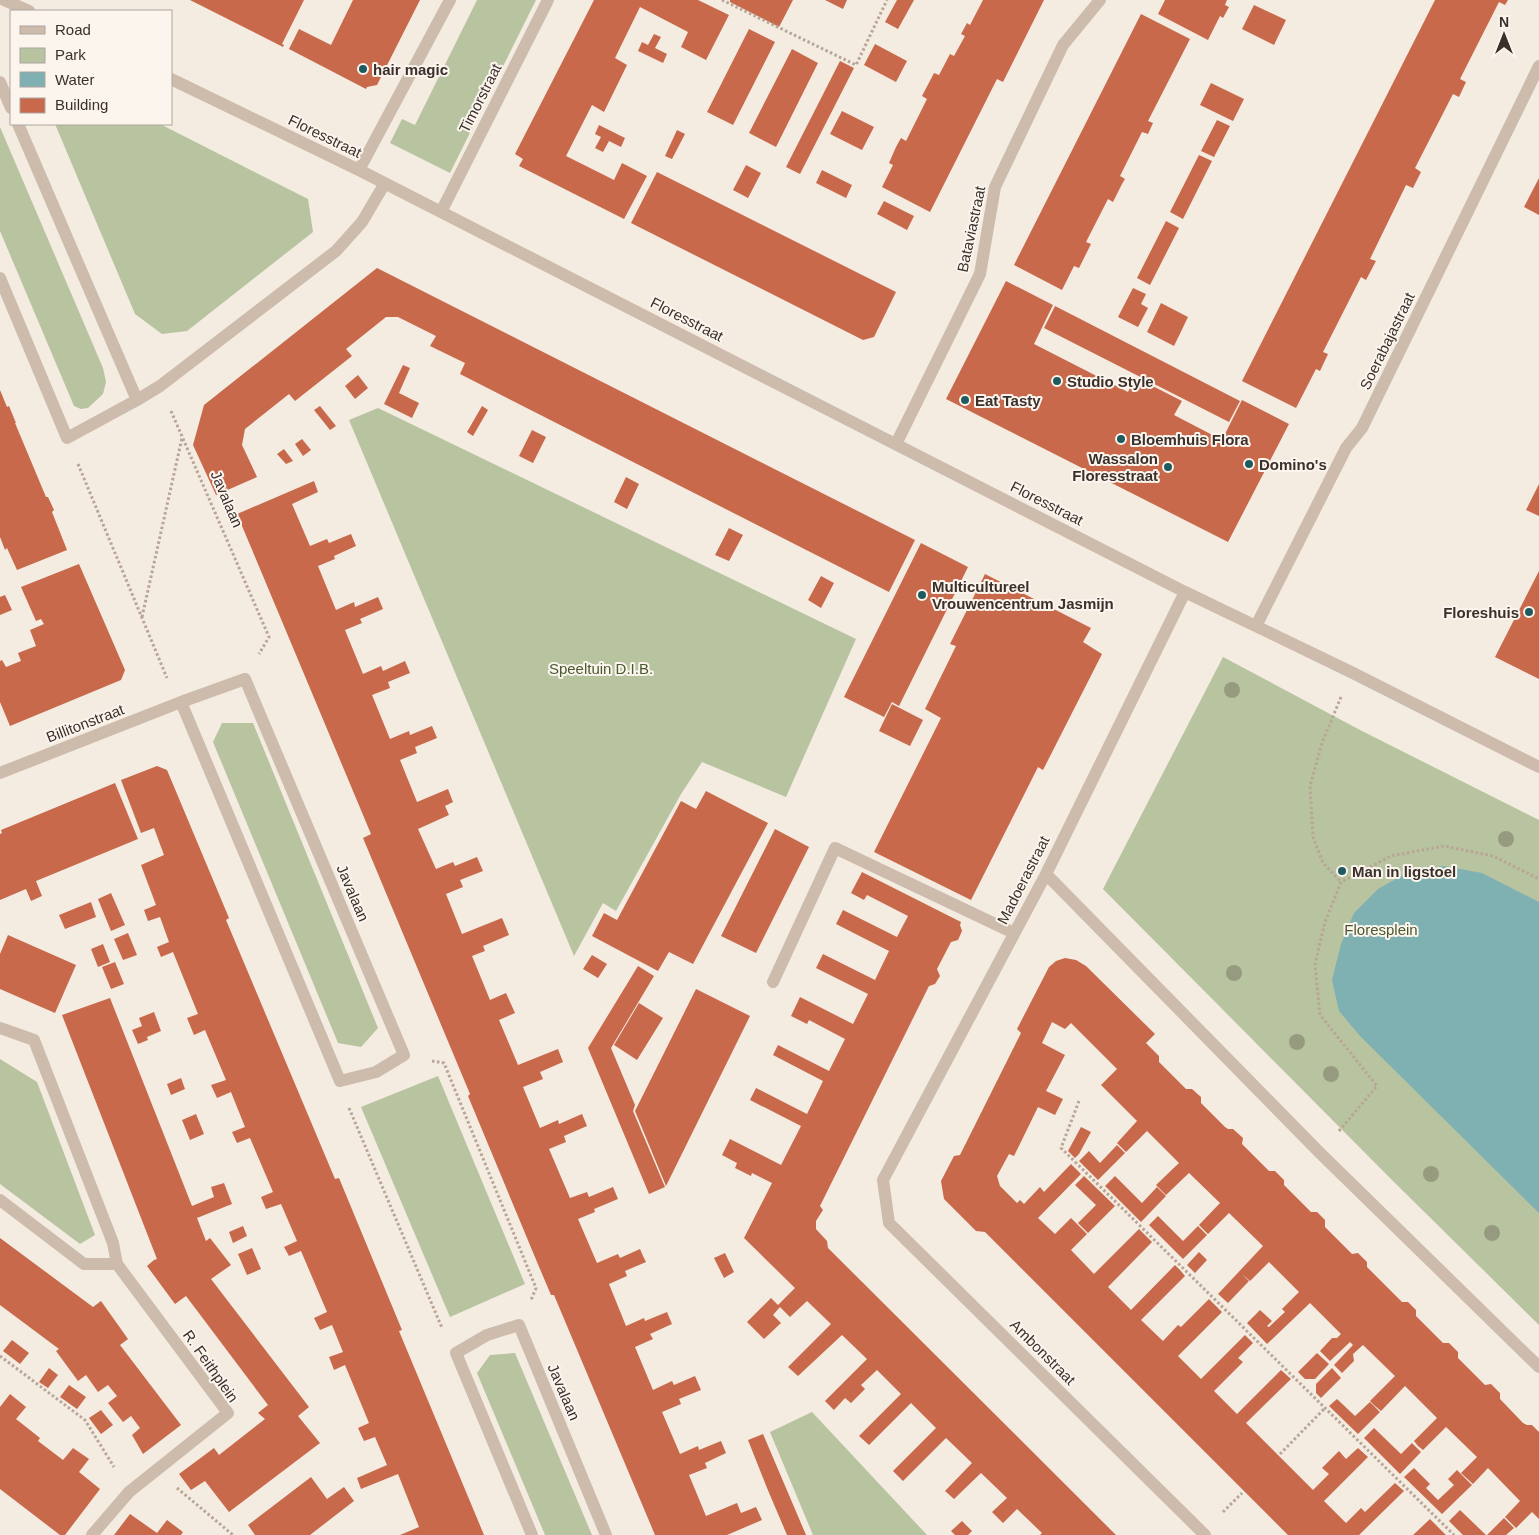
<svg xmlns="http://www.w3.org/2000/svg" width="1539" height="1535" font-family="Helvetica,sans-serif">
	<rect width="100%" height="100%" fill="#f4ebe1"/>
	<path fill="#b8c4a0" d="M477 0H536L450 173 390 143 402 119 415 125Z
		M55 124H160L308 199 313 232 187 331 162 334 135 314Z
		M0 127 103 368 106 382 103 394 88 408 81 409 74 406 0 231Z
		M378 408 856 639 786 797 702 762 681 794 616 911 603 903 574 956 349 420Z
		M1223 657 1360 730 1539 820V1325L1393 1181 1103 889Z
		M222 723H253L378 1028 361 1047 338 1043 213 742Z
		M0 1059 37 1082 95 1235 80 1244 0 1184Z
		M438 1076 525 1284 450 1317 361 1107Z
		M515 1353 592 1535H545L477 1373 490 1355Z
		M812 1412 927 1535H813L770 1432Z"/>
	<path fill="#7fb0b2" d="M1444 866 1482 873 1539 902V1213L1360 1036 1339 1011 1332 980 1341 944 1354 913 1378 889 1410 871Z"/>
	<path fill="#c8694b" d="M190 0H304L282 44 284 45 283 47Z
		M353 0H420L377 85 367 87 366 89 289 49 299 29 331 45Z
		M594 0H698L729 15 706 60 681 47 688 32 640 7 615 58 627 65 604 112 592 105 566 156 614 180 622 163 647 176 624 219 519 166 523 159 515 154Z
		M730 0H793L779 27 730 2Z
		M825 0H847L843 9Z
		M897 0H914L898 29 885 22Z
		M983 0H1044L1003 82 997 79 930 212 882 187 893 165 889 163 896 147 901 138 906 141 927 99 922 96 933 75 934 73 939 75 950 54 954 56 965 36 961 34 967 23 970 25Z
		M1165 0H1227L1225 5 1229 7 1223 18 1220 16 1208 40 1158 14Z
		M1435 0H1508L1505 5 1499 2 1460 79 1466 82 1459 97 1453 94 1415 168 1421 172 1413 188 1406 185 1370 259 1376 261 1366 280 1361 277 1323 352 1328 354 1320 371 1316 369 1296 408 1242 381Z
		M1254 5 1286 20 1274 45 1242 29Z
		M1141 14 1190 39 1148 121 1153 123 1148 134 1142 132 1120 176 1125 179 1122 184 1113 202 1108 199 1086 242 1091 244 1079 268 1074 266 1062 290 1014 265Z
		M749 29 775 42 733 125 707 112Z
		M654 34 661 37 655 48 667 54 663 63 638 51 642 42 648 45Z
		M875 44 907 61 896 82 864 65Z
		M792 49 818 63 776 147 749 133Z
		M840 61 854 68 800 174 786 167Z
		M1211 83 1244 99 1233 121 1200 105Z
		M842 111 874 127 862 150 830 134Z
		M1217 120 1230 126 1214 157 1201 151Z
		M599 125 625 138 621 147 609 141 603 152 595 148 601 137 595 134Z
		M677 130 685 134 672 159 665 156Z
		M1199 155 1212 161 1183 219 1170 212Z
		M746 165 761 173 748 198 733 190Z
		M822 170 852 185 846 198 816 183Z
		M657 172 896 292 874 337 863 340 631 223Z
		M1539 178V215L1524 207Z
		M884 201 914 216 907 230 877 214Z
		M1166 221 1179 228 1150 285 1137 278Z
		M377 268 915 540 889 592 460 374 465 363 430 346 436 336 398 317H386L346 349 352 356 295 401 289 394 245 429 242 445 257 477 216 495 193 445 204 405Z
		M1006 281 1053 305 1034 344 1128 392 1135 377 1182 401 1174 415 1222 440 1242 400 1289 424 1228 542 946 399Z
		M1133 288 1146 294 1141 304 1148 308 1138 327 1118 317Z
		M1161 303 1188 317 1174 346 1147 332Z
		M1055 306 1240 401 1229 422 1044 328Z
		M403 365 410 368 399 393 419 403 412 418 384 404Z
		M358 375 368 388 355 399 345 386Z
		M0 390 7 407 9 406 16 423H15L46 497H48L54 510 52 512 67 550 17 570 7 548 5 550 0 537Z
		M320 406 336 426 330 430 314 410Z
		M482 406 488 410 473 436 467 432Z
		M532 430 546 437 533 463 519 456Z
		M302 439 311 450 303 456 295 444Z
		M284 449 293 461 286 464 277 454Z
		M626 477 639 484 627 509 614 502Z
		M314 481 318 492 292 504 310 546 327 539 329 543 351 534 356 546 334 556 335 559 318 566 336 610 354 602 355 607 378 597 383 609 360 619 362 623 345 630 363 674 381 666 383 671 405 661 410 673 388 682 390 688 372 695 390 739 409 731 410 735 432 726 437 738 415 747 417 753 400 760 417 802 448 789 453 802 445 806 449 815 418 829 436 869 453 862 455 866 477 857 483 871 460 880 463 887 446 894 462 934 502 918 507 930 509 935 483 946 485 951 472 956 490 1000 506 993 515 1013 499 1020 518 1065 558 1049 563 1062 540 1072 543 1079 523 1087 540 1128 558 1120 559 1124 582 1114 587 1126 564 1136 566 1142 549 1149 570 1198 587 1192 589 1197 613 1187 618 1199 594 1209 595 1212 578 1219 597 1263 618 1254 620 1258 640 1249 643 1256 646 1262 625 1271 627 1276 609 1284 626 1326 644 1318 645 1321 667 1312 672 1324 650 1334 653 1339 635 1347 653 1390 672 1381 674 1385 695 1376 701 1390 679 1399 681 1404 662 1412 680 1454 698 1446 699 1450 721 1441 726 1453 705 1463 707 1468 689 1475 706 1516 737 1503 741 1513 756 1507 762 1520 727 1535H655L554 1295H551L537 1262 468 1096 470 1094 363 838 371 834 237 514Z
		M1539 484V516L1526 510Z
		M729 528 743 535 729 561 715 555Z
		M921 543 968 567 899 706 892 702 884 717 844 697Z
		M79 564 125 670 121 680 10 726 0 702V661L2 660 6 667 21 661 18 653 36 646 30 630 44 624 41 619 36 621 21 587Z
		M1539 571V679L1495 657Z
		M985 574 1091 628 1083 642 1102 654 1043 770 1038 767 971 900 874 852 941 718 925 709 956 646 950 644Z
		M821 576 834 583 821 608 808 600Z
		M5 595 12 610 0 615V597Z
		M892 704 923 720 910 746 879 731Z
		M157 766 167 770 229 918 226 920 335 1179 339 1178 402 1330 399 1331 484 1535H400L419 1527 398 1474 361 1489 357 1478 387 1465 375 1437 364 1441 358 1428 369 1423 345 1365 334 1370 329 1357 343 1352 332 1325 320 1330 314 1318 327 1312 301 1251 289 1256 284 1247 297 1241 281 1204 266 1209 261 1197 273 1192 250 1138 237 1143 232 1132 245 1127 231 1092 217 1098 211 1085 226 1080 205 1030 194 1035 187 1018 198 1014 173 952 161 957 157 947 169 942 160 917 148 921 144 910 156 905 141 865 164 855 154 828 141 833 121 780Z
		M115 783 138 839 36 881 42 896 31 901 26 889 0 900V834L2 833 1 830Z
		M706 791 768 823 693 964 669 952 658 971 592 936 604 913 617 920 681 801 696 809Z
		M775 829 809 847 756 953 721 936Z
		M862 872 961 922 960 925 962 931 958 940 951 942 937 969 940 976 935 984 929 986 820 1206 823 1210 816 1221V1229L827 1241 828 1248 1116 1535H1040L1042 1533 1017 1509 1003 1523 992 1512 1007 1498 981 1473 954 1499 945 1491 972 1463 946 1438 903 1481 893 1471 936 1428 911 1403 869 1445 859 1436 901 1394 877 1370 861 1385 865 1389 851 1403 845 1398 834 1410 825 1401 867 1359 842 1335 798 1376 788 1367 831 1324 807 1301 790 1317 780 1307 773 1315 781 1323 764 1339 747 1322 771 1298 778 1305 795 1288 744 1238 772 1183 752 1173 751 1176 735 1168 737 1163 722 1155 730 1139 781 1165 801 1126 750 1100 756 1088 807 1114 823 1081 773 1055 778 1045 829 1071 845 1039 809 1020 807 1024 791 1016 800 997 853 1024 868 994 816 968 823 954 875 980 889 951 836 924 843 910 897 937 908 916 867 895 864 900 851 893Z
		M111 893 125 925 111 931 98 899Z
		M91 902 96 917 65 929 59 915Z
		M128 933 137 955 123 960 114 939Z
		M8 935 76 965 55 1013 0 989V954Z
		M103 944 110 962 98 967 91 949Z
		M592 955 607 964 598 978 583 969Z
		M1065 958 1076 960 1086 966 1155 1034 1146 1043 1159 1056V1062L1186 1089H1192L1201 1097V1103L1225 1127 1228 1129H1233L1243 1138 1242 1144 1269 1171H1275L1284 1180V1185L1311 1212H1317L1325 1220V1227L1352 1254 1358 1253 1367 1262V1267L1402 1302H1408L1416 1310V1316L1443 1343H1449L1458 1352V1358L1485 1385 1491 1384 1500 1393V1399L1523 1423 1527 1425H1532L1539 1432V1519L1532 1512 1516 1528 1505 1517 1520 1501 1488 1468 1473 1484 1461 1473 1477 1457 1446 1427 1423 1450 1418 1446 1414 1441 1437 1418 1405 1386 1381 1411 1375 1406 1370 1401 1395 1376 1363 1345 1353 1354 1354 1361 1342 1373 1334 1365 1353 1345 1350 1342 1330 1361 1320 1351 1332 1338H1337L1341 1334 1310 1303 1267 1344 1247 1323 1260 1310 1272 1321 1267 1326 1269 1327 1285 1312 1282 1309 1299 1292 1269 1262 1250 1281 1242 1274 1249 1281 1228 1303 1218 1294 1263 1246 1229 1213 1208 1234 1199 1225 1220 1203 1189 1173 1166 1195 1156 1185 1179 1163 1147 1131 1126 1152 1117 1143 1137 1121 1101 1085 1117 1069 1071 1023 1065 1029 1052 1022 1042 1043 1065 1055 1046 1091 1063 1099 1055 1115 1038 1107 1014 1156 1009 1154 997 1176 1000 1186 1017 1203 1020 1200 1024 1204 1040 1187 1044 1192 1071 1164 1081 1174 1038 1218 1055 1234 1071 1218 1087 1234 1071 1250 1094 1274 1139 1229 1152 1242 1108 1287 1131 1310 1175 1265 1180 1270 1185 1276 1141 1320 1163 1341 1178 1325 1181 1327 1209 1299 1222 1312 1178 1356 1201 1379 1245 1335 1253 1343 1238 1358 1243 1362 1214 1391 1237 1414 1281 1370 1291 1379 1246 1423 1313 1490 1329 1474 1322 1468 1339 1451 1346 1459 1358 1448 1368 1457 1324 1501 1346 1523 1361 1508 1365 1512 1395 1483 1404 1491 1359 1535H1288L985 1232 976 1231 944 1199 941 1181 954 1156 960 1155 1021 1033 1017 1029 1049 967 1056 961Z
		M115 962 124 984 111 989 102 967Z
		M638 966 654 976 611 1048 635 1105 633 1111 665 1187 649 1194 588 1048Z
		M696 989 750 1016 666 1186 635 1111Z
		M110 998 192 1206 214 1197 211 1187 224 1183 232 1204 197 1218 206 1241 210 1238 231 1265 211 1279 309 1407 298 1416 320 1443 229 1512 205 1481 191 1490 179 1474 214 1448 219 1455 265 1419 258 1413 268 1405 186 1296 175 1304 147 1266 154 1260 157 1259 62 1015Z
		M639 1003 663 1018 637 1060 614 1045Z
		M154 1012 161 1031 147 1037 148 1040 138 1044 132 1030 142 1026 139 1018Z
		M181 1078 185 1089 171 1095 167 1084Z
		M196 1114 204 1134 190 1140 182 1120Z
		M1081 1127 1091 1132 1079 1154 1075 1158 1068 1151Z
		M1117 1145 1125 1153 1098 1180 1079 1161 1089 1151 1100 1163Z
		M1084 1176 1115 1206 1088 1233 1078 1223 1096 1205 1075 1185Z
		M1115 1176 1142 1203 1157 1187 1166 1196 1141 1222 1105 1186Z
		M1158 1216 1183 1241 1198 1226 1207 1235 1183 1259 1149 1225Z
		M243 1226 247 1236 233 1243 229 1232Z
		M0 1238 93 1307 101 1301 128 1339 120 1345 181 1425 143 1454 132 1435 140 1428 131 1416 123 1422 108 1403 117 1396 108 1385 98 1392 86 1375 78 1381 56 1351 59 1349 0 1305Z
		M252 1248 261 1269 247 1275 238 1254Z
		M1199 1252 1207 1260 1195 1273 1187 1265Z
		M725 1253 734 1272 724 1278 714 1258Z
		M12 1340 29 1353 20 1364 3 1351Z
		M1317 1353 1329 1364 1315 1379H1305L1298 1372Z
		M49 1368 58 1375 48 1388 39 1382Z
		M1332 1368 1341 1378 1321 1398 1316 1393V1384Z
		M69 1385 86 1397 77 1409 60 1397Z
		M10 1394 26 1407 16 1419 40 1438 38 1441 63 1460 73 1448 89 1459 79 1472 100 1489 65 1535H60L0 1489V1407Z
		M1337 1399 1355 1416 1370 1402 1380 1412 1358 1434 1329 1406Z
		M101 1410 113 1425 101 1434 89 1418Z
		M1374 1428 1401 1454 1412 1443 1421 1452 1400 1474 1364 1438Z
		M763 1434 783 1481 806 1535H787L767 1488 748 1440Z
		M1414 1468 1430 1484 1426 1488 1438 1500 1454 1485 1448 1479 1457 1470 1472 1485 1442 1514 1404 1477Z
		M311 1477 327 1499 344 1487 354 1501 310 1535H255L248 1525Z
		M1460 1510 1486 1535H1463L1449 1521Z
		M130 1514 157 1533 167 1520 183 1532 181 1535H114Z
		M1504 1518 1514 1528 1506 1535H1487Z
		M1430 1519 1446 1535H1413Z
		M962 1521 972 1531 968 1535H955L951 1531Z"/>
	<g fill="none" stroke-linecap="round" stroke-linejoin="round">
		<path stroke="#b9a596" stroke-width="3" stroke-dasharray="2.5 2.5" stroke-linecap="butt" d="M722 0 856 65 887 0
			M171 411 269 637 259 654
			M78 464 167 678
			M142 617 182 438
			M1341 697 1322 743 1310 786 1313 837 1323 863 1341 882
			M432 1061 444 1063 536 1288 531 1300
			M1079 1101 1061 1148 1454 1535
			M349 1108 442 1328
			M1339 1131 1377 1086 1320 1015 1315 964 1325 922 1341 882 1391 856 1444 846 1493 856 1539 879
			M0 1356 85 1420 114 1467
			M1280 1454 1325 1408
			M177 1488 233 1535
			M1223 1512 1242 1493"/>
		<path stroke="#cdbbac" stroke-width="12" d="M773 982 835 848 1014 933"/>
		<path stroke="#cdbbac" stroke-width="12" d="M4 0 29 11
			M171 79 359 170 1185 592 1351 672 1539 767
			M0 82 11 108
			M359 170 450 0
			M441 212 548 0
			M0 278 67 438 137 400 18 124
			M137 400 160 386 336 251 362 222 385 183
			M896 444 980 274 995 187 1063 45 1100 0
			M1185 592 1046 874 883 1180 889 1223 1205 1535
			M1256 626 1346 448 1362 428 1539 66
			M245 679 404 1055 376 1072 340 1081 181 702Z
			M0 773 181 702
			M1046 874 1320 1153 1539 1367
			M0 1028 34 1040 113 1243 117 1264 228 1413 129 1492 92 1535
			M0 1200 84 1264H117
			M532 1535 456 1353 487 1335 519 1325 606 1535"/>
	</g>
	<g fill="#969b7f">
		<circle cx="1232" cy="690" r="8"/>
		<circle cx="1506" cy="839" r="8"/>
		<circle cx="1234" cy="973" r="8"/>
		<circle cx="1297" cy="1042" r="8"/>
		<circle cx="1331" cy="1074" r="8"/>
		<circle cx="1431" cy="1174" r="8"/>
		<circle cx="1492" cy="1233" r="8"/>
	</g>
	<g fill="#1f5a5e" stroke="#fbf5ee" stroke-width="2">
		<circle cx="363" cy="69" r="5"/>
		<circle cx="1057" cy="381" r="5"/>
		<circle cx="965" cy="400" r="5"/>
		<circle cx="1121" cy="439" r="5"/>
		<circle cx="1249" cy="464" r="5"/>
		<circle cx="1168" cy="467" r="5"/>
		<circle cx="922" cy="595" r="5"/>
		<circle cx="1529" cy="612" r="5"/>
		<circle cx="1342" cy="871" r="5"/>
	</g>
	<g text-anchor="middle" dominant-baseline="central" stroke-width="4" stroke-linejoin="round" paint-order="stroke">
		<g font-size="15" font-weight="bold" fill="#3b302b" stroke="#fbf5ee" text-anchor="start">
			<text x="373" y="69">hair magic</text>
			<text x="1067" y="381">Studio Style</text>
			<text x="975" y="400">Eat Tasty</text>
			<text x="1131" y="439">Bloemhuis Flora</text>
			<text x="1158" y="458" text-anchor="end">Wassalon<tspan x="1158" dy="17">Floresstraat</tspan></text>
			<text x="1259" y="464">Domino's</text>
			<text x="932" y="586">Multicultureel<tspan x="932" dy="17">Vrouwencentrum Jasmijn</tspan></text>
			<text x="1519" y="612" text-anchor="end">Floreshuis</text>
			<text x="1352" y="871">Man in ligstoel</text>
		</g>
		<g font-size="15" fill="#3b302b" stroke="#fbf5ee">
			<text transform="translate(480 98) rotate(-63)">Timorstraat</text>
			<text transform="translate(325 136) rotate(26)">Floresstraat</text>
			<text transform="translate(971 229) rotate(-78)">Bataviastraat</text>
			<text transform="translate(687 319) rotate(27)">Floresstraat</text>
			<text transform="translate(1387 341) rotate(-64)">Soerabajastraat</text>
			<text transform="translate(227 499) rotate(67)">Javalaan</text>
			<text transform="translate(1047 503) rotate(27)">Floresstraat</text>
			<text transform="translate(85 723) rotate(-21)">Billitonstraat</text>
			<text transform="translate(1023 880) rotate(-63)">Madoerastraat</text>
			<text transform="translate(353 893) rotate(67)">Javalaan</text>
			<text transform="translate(1043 1352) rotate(45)">Ambonstraat</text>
			<text transform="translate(211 1366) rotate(55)">R. Feithplein</text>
			<text transform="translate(564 1392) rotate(67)">Javalaan</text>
		</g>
		<g font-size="15" fill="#4a5a2e" stroke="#fbf5ee">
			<text x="601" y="668">Speeltuin D.I.B.</text>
			<text x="1381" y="929">Floresplein</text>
		</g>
	</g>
	<rect x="10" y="10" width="162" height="115" fill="#fbf5ee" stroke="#aea6a0"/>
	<rect x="20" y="26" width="25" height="8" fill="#cdbbac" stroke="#aea6a0"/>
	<text x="55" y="35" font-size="15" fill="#3b302b">Road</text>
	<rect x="20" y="48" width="25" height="15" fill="#b8c4a0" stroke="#aea6a0"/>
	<text x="55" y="60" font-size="15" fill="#3b302b">Park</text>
	<rect x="20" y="72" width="25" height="15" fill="#7fb0b2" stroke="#aea6a0"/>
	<text x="55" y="85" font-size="15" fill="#3b302b">Water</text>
	<rect x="20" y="98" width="25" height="15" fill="#c8694b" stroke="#aea6a0"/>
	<text x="55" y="110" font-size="15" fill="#3b302b">Building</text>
	<g transform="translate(1504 35)" stroke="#fbf5ee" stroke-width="4" paint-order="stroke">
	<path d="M0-4L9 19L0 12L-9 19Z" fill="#3b302b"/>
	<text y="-8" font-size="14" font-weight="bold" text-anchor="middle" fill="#3b302b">N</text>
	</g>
</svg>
